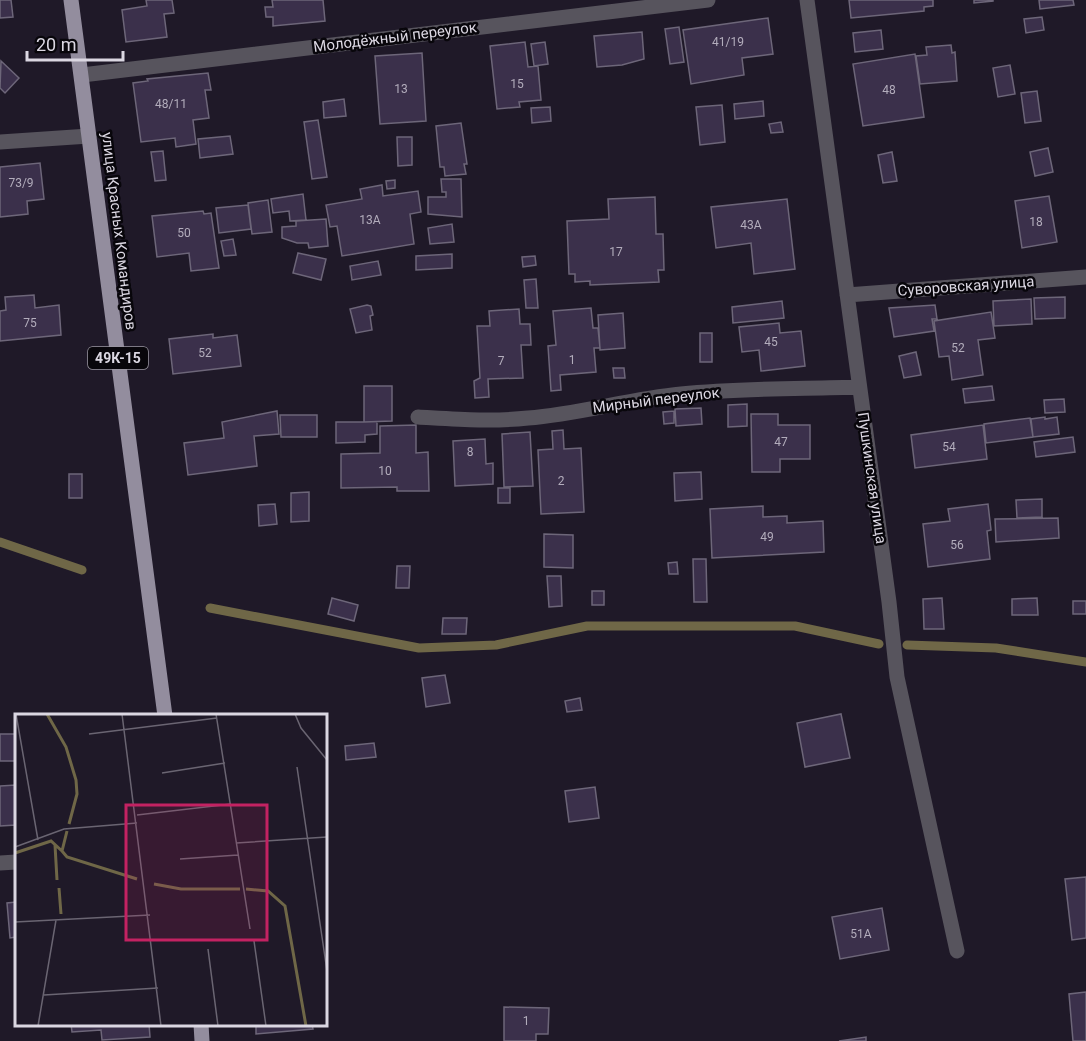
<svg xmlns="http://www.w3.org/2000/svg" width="1086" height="1041" font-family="Roboto,sans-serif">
	<rect width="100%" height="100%" fill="#1f1928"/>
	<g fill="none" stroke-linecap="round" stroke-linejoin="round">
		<path stroke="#6f6747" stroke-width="9" d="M0 542 82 570
			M210 608 419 648 496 645 587 626H795L879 644
			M907 645 996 648 1086 662"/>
	</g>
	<path fill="#3b304b" stroke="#6d6679" stroke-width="1.5" d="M0 0H11L13 17 0 18Z
		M146 0H172L174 13 164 14 167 37 126 42 122 10 147 6Z
		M272 0H323L325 21 273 26V17H266L265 7H273Z
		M849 0H933V6L924 7V11L851 18Z
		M974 0H993V1L974 3Z
		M1039 0H1073L1074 5 1040 9Z
		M1042 17 1044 30 1026 33 1024 19Z
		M768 18 773 54 742 58 744 75 691 84 683 30Z
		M679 27 684 62 670 64 665 29Z
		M881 30 883 49 855 52 853 33Z
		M642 32 644 59 622 65 597 67 594 36Z
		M525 42 528 67 538 66 541 100 519 102 520 107 497 109 490 46Z
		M545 42 548 64 534 66 531 44Z
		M951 45 952 53 955 52 957 81 920 84 916 56 927 55 926 47Z
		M422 53 426 121 380 124 375 56Z
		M915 54 924 117 863 126 853 64Z
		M1 61 19 78 5 93 0 88Z
		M1010 65 1015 94 998 97 993 68Z
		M208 73 211 90H205L209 118 193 120 196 144 176 147 175 138 141 142 133 83 148 81 147 79Z
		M1037 91 1041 121 1025 123 1021 93Z
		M344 99 346 116 324 118 323 102Z
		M763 101 764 116 735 119 734 104Z
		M722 105 725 142 700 145 696 107Z
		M550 107 551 121 532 123 531 108Z
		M318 120 327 177 312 179 304 122Z
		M781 122 783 132 771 133 769 124Z
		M461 123 467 164H464L466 174 445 176 444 167H440L436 126Z
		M230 136 233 154 200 158 198 139Z
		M397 137H412V165L398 166Z
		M1048 148 1053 172 1035 176 1030 152Z
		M163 151 166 180 155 181 151 152Z
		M892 152 897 181 883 183 878 155Z
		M40 163 44 199 27 201 28 214 0 217V167Z
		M441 179H461L462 217 428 214V197H446V192H442Z
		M395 180V188L387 189 386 181Z
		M382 185 383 196 418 191 421 212 410 214 414 244 342 256 337 226 330 227 326 205 362 199 360 189Z
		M303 194 306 220 290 221 289 211 273 213 271 199Z
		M1049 196 1057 242 1022 248 1015 201Z
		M655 197 656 234H663L664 270H658L659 282 590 285V281L575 282V274H569L567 221 609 219 608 199Z
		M787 199 795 269 754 274 751 243 716 248 711 207Z
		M268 200 272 232 252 234 248 203Z
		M248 205 251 229 219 233 216 208Z
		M203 211 204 214 211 213 219 268 191 271 189 253 157 257 152 216Z
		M326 219 328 246 309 248 308 243H297L282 238V227L296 226V221Z
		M452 224 454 242 430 244 428 228Z
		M233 239 236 255 224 256 221 241Z
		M298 253 326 259 321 280 293 273Z
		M452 254V268L416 270V256Z
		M535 256 536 265 523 267 522 257Z
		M378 261 381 275 352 280 350 266Z
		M536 279 538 308H526L524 280Z
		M34 295 35 308 59 305 61 335 0 341V311L6 310 5 297Z
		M1065 297V318L1035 319 1034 298Z
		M1031 299 1032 324 994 326 993 301Z
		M782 301 784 318 733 323 732 307Z
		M367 305 371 306 373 315 370 316 372 330 356 333 350 309Z
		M935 305 937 319H932L934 331 894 337 889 308Z
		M591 308 593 328H598L600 348H594L596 372 560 375 561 390 551 391 548 346 556 345 553 311Z
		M519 309 520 324H530L531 345H521L523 378 488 379 489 397 475 398 474 381 480 378 477 326H490L489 311Z
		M991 312 995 338 978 340 983 375 952 380 949 356 939 357 934 321Z
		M623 313 625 348 600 350 598 315Z
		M779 323 780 333 801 331 805 366 761 371 759 350 742 352 739 327Z
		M700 333H712V362H700Z
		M213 334V338L237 335 241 366 173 374 169 339Z
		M916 352 921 375 904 378 899 356Z
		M613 368H624L625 378H614Z
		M364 386H392V421L364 422Z
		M992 386 994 400 965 403 963 389Z
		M1064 399 1065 412 1045 413 1044 400Z
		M747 404V426L728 427V405Z
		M701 408 702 424 676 426 675 409Z
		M277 411 279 434 254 436 257 466 188 475 184 443 224 438 222 422Z
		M674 411V423L664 424 663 412Z
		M751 414H778V425H810V459H780V472H752Z
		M280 415H317V437H281Z
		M1045 417V419L1057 417 1059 434 1033 437 1031 419Z
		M1030 418 1033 437 986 443 984 424Z
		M336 422H377V434L365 435V442L336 443Z
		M416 425V453L428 452 429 491H397V487L341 488V454L380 453V426Z
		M983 425 987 459 915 468 911 435Z
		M563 430 564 449 581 448 584 512 541 514 538 450 553 449 552 431Z
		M530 432 533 486 504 487 502 434Z
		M1073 437 1075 452 1036 457 1034 442Z
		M485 439 486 464 493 463V484L455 486 453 441Z
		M701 472 702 499 675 501 674 473Z
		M69 474H82V498H69Z
		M498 488H510V503H498Z
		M309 492V521L291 522V493Z
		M1042 499V517L1017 518 1016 500Z
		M275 504 277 524 259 526 258 505Z
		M988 504 991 530 987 531 990 559 928 567 923 524 950 521 948 509Z
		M763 506V517L787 516V523L823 521 824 552 712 558 710 509Z
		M1058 518 1059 538 996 542 995 519Z
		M544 534 573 535V568L544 567Z
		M693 559H706L707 602H694Z
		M677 562 678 574H669L668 563Z
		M397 566H410L409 588H396Z
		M547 576H561L562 606 549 607Z
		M592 591H604V605H592Z
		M332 598 358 605 354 621 328 614Z
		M942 598 944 629H924L923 599Z
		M1037 598 1038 615H1012V599Z
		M1073 601H1086V614H1073Z
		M443 618H467L466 634H442Z
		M445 675 450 703 426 707 422 678Z
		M580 698 582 710 567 712 565 701Z
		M841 714 850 758 805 767 797 723Z
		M0 734H16V761H0Z
		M374 743 376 757 346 760 345 746Z
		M16 785V825L0 826V786Z
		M595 787 599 818 569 822 565 791Z
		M1086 877V938L1072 940 1065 879Z
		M16 902V937L10 938 7 903Z
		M882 908 889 950 840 959 832 917Z
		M1086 992V1041H1073L1069 994Z
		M504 1007 549 1008 548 1034H536V1041H504Z
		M71 1024H149L150 1037 102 1040 101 1030 72 1032Z
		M256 1024H312L313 1029 256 1034Z
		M866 1037V1041H839Z"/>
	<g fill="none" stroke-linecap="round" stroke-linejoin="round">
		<path stroke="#57545d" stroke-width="15" d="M807 0 889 602 897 677 957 951
			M82 75 708 0
			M0 142 89 136
			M847 295 1086 277
			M418 417C454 419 491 422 528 418 579 414 629 399 681 394 740 388 800 389 859 387
			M0 863 16 862"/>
		<path stroke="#938d9e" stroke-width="15" d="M71 0 165 716
			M201 1024 202 1041"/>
	</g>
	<g text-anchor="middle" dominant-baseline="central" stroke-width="5" stroke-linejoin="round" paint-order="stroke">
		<g font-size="12" fill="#b3adbc">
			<text x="728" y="42">41/19</text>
			<text x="517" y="84">15</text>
			<text x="401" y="89">13</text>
			<text x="889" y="90">48</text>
			<text x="171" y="104">48/11</text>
			<text x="21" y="183">73/9</text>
			<text x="370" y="220">13А</text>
			<text x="1036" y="222">18</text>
			<text x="751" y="225">43А</text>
			<text x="184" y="233">50</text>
			<text x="616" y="252">17</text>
			<text x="30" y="323">75</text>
			<text x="771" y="342">45</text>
			<text x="958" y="348">52</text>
			<text x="205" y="353">52</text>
			<text x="572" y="360">1</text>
			<text x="501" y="361">7</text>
			<text x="781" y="442">47</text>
			<text x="949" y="447">54</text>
			<text x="470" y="452">8</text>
			<text x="385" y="471">10</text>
			<text x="561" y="481">2</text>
			<text x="767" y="537">49</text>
			<text x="957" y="545">56</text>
			<text x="861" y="934">51А</text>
			<text x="526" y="1021">1</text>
		</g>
		<rect fill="#08060b" stroke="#9c98a2" stroke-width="1.5" x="88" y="347" width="60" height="22" rx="4.5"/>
		<g font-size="14" font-weight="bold" fill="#dbd7e2">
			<text x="118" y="358">49К-15</text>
		</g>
		<g font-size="15" fill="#dbd7e2" stroke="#08060b">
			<text transform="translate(395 37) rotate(-7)">Молодёжный переулок</text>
			<text transform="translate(119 231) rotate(83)">улица Красных Командиров</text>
			<text transform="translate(966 286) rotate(-4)">Суворовская улица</text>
			<text transform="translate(656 400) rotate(-7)">Мирный переулок</text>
			<text transform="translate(872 478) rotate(82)">Пушкинская улица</text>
		</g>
	</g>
	<g transform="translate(15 714)">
		<rect width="312" height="312" fill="#1f1928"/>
		<path fill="none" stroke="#6f6747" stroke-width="3" d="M32 0 51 33 61 66 62 80 54 110M40 131 42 166M47 137 52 143 122 165M0 139 36 127 47 137 52 117M139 170 166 175H225M44 174 46 200M231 175 253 177 270 192 291 312"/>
		<path fill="none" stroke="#6a6572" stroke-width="1.5" d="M1 0 23 126M107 0 146 312M201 0 235 215M280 0 286 14 312 46M74 20 202 4M282 53 312 257M147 59 210 49M122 101 216 90M221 129 312 123M0 133 49 115 122 109M165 145 223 141M0 208 135 201M239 227 251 312M193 235 203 312M29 281 143 274M23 312 41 206"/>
		<path fill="#c32262" fill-opacity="0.15" stroke="#c32262" stroke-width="3" d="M111 91H252V226H111Z"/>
		<rect width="312" height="312" fill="none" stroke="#dbd7e2" stroke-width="3"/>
	</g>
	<path d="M27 51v9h96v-9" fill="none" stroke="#dbd7e2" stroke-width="3"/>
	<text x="36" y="51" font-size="18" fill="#dbd7e2" stroke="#08060b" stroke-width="4.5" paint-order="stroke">20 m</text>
</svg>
